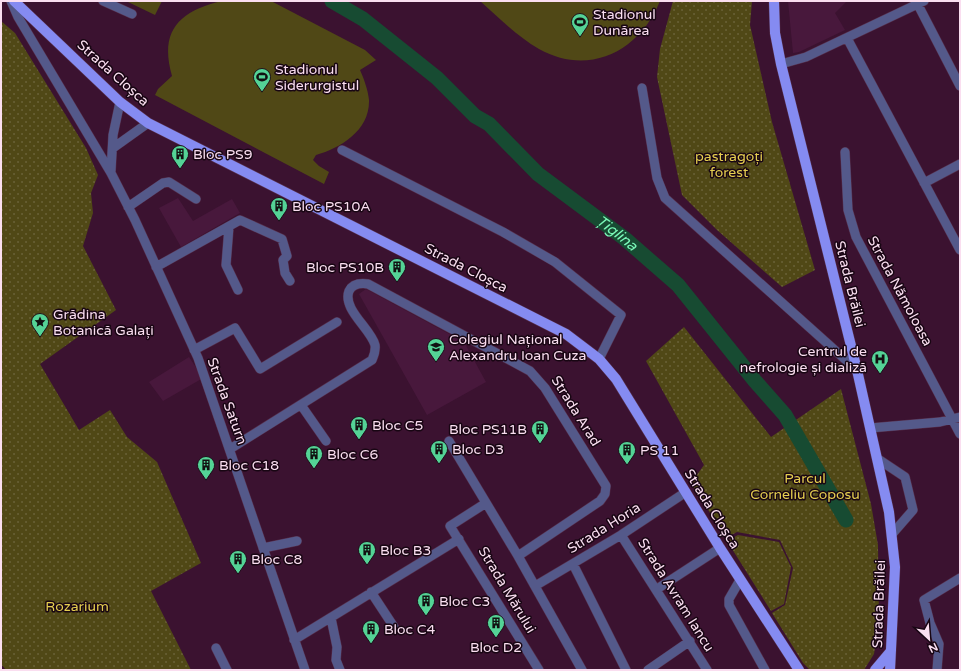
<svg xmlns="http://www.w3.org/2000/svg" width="961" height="671" font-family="'Varela Round',sans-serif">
	<defs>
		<pattern id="park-dots" width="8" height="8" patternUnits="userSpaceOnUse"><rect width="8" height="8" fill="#504816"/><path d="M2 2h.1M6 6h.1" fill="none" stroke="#6a6238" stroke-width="1.8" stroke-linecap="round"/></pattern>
	</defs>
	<rect width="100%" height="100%" fill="#3b1230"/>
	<path fill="#48183c" d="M788 1H847L835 13 845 30 799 52 793 53Z
		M178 198 193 221 232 199 240 213 181 247 159 208Z
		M366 289 464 342 486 382 427 415 359 294Z
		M189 357 203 378 163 401 149 382Z"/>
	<path fill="#504816" d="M126 1H162L155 15Z
		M222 1H271L365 50 376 60 360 70C364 79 368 90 369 100 370 130 341 148 316 155L313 160 319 166 329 172 324 184 155 95 158 89 172 76C159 31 179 11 222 1Z
		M480 1H660C640 51 589 77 539 49 517 36 499 18 480 1Z"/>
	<path fill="url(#park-dots)" d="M673 1H752L750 25 772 122 815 270 782 287 717 230 682 195 657 77 660 49Z
		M1 21 15 33 86 148 98 175 91 193 93 213 83 246 116 310 40 364 79 430 110 410 127 437 157 462 201 563 151 591 191 670H6L1 664Z
		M684 327 771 437 841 389 871 504 878 545 879 620 874 654 864 670H810L803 663 772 613 785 605 793 568 780 540 737 532 726 538 691 483 704 465 646 361Z
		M738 535 779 542 791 567 784 604 771 611 727 541Z"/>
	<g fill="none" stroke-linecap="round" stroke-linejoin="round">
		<path stroke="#174b32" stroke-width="15" id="s1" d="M332 1 363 19 437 78 475 116 489 124 538 174 624 238 678 285 755 381 785 415 846 520"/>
		<defs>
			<path id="minor" d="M11 1 18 17 111 173 135 220 198 358 305 670
				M103 1 132 14
				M916 1 960 86
				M847 38 960 250
				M781 64 806 57 924 1
				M642 88 657 178 665 198 857 370
				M113 148 148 123
				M342 150 503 232 555 262 621 315 599 359
				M845 152 848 210 856 237 960 434
				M111 171 113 135 120 102
				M924 183 960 164
				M128 207 163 183 169 182 196 199
				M229 227 226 265 238 290
				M156 267 240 220 282 239 287 256 283 260 285 273 290 281
				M194 350 235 328 260 369 337 322
				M301 405 326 441
				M870 428 940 422 960 417
				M449 441 518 556 582 670
				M230 449 372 360C374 355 376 351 375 345 371 329 342 309 349 291 353 283 361 283 368 284L530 371 545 388 606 486 605 494 600 501 518 556
				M878 459 905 477 913 510 893 533
				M486 503 450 526 539 670
				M621 535 707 670
				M263 548 297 541
				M573 564 626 670
				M740 580 729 599V605L765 670
				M535 586 621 535 686 492
				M657 589 720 548
				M371 592 394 627
				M331 618 337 647 336 660 340 670
				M294 640 459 539
				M216 648 227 670
				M648 670 690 641
				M937 670 939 644 930 623 924 600 960 578"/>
			<path id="major" d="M14 1 120 102 148 123 566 334 599 359 616 379 720 548 799 670
				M774 1 775 33 781 64 857 370 889 512 895 567 890 670
				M875 670 891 651"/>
		</defs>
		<use href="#minor" stroke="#562f4b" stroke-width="10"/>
		<use href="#major" stroke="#562f4b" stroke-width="11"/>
		<use href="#minor" stroke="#54598a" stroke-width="9"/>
		<use href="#major" stroke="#858bf1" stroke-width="10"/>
	</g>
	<defs>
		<symbol id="stadium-pin" viewBox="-11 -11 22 30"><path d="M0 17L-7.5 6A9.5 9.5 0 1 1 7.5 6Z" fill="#54d396" stroke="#180613"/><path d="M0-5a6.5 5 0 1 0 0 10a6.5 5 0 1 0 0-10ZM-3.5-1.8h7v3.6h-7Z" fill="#111"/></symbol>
		<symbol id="building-pin" viewBox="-11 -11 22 30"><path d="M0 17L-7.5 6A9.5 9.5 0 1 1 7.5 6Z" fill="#54d396" stroke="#180613"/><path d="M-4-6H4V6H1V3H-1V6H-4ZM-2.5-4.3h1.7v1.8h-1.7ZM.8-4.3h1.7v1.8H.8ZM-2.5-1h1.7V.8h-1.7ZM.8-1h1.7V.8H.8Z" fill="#111"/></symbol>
		<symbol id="sight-pin" viewBox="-11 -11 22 30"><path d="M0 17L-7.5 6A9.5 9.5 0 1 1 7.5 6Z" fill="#54d396" stroke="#180613"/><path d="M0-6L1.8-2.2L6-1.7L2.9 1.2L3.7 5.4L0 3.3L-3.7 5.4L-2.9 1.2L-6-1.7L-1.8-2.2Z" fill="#111"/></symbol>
		<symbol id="school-pin" viewBox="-11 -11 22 30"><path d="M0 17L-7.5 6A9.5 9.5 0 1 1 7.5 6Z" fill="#54d396" stroke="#180613"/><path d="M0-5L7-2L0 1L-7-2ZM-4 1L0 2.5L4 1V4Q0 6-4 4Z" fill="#111"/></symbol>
		<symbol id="hospital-pin" viewBox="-11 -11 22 30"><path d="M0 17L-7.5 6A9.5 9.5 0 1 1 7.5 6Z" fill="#54d396" stroke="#180613"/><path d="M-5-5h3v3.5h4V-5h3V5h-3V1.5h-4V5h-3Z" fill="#111"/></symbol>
	</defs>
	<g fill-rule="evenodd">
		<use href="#stadium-pin" x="570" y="12" width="20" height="27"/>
		<use href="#stadium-pin" x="252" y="67" width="20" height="27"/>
		<use href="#building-pin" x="170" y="144" width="20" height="27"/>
		<use href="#building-pin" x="269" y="196" width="20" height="27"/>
		<use href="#building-pin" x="387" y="257" width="20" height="27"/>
		<use href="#sight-pin" x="30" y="312" width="20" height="27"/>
		<use href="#school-pin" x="426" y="337" width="20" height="27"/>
		<use href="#hospital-pin" x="870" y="349" width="20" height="27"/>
		<use href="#building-pin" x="349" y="415" width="20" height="27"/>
		<use href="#building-pin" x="530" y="419" width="20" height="27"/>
		<use href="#building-pin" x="429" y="439" width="20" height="27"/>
		<use href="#building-pin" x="617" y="440" width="20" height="27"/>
		<use href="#building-pin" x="304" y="444" width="20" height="27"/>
		<use href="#building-pin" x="196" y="455" width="20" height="27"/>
		<use href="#building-pin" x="357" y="540" width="20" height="27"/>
		<use href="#building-pin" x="228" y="549" width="20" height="27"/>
		<use href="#building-pin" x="416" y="591" width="20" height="27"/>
		<use href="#building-pin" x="486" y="613" width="20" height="27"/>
		<use href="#building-pin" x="361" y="619" width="20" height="27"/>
	</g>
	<g text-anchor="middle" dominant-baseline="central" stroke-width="3" stroke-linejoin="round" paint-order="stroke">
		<g font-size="14" fill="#fadef0" stroke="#180613" text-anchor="start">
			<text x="593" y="14">Stadionul<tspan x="593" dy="16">Dunărea</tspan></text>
			<text x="275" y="69">Stadionul<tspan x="275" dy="16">Siderurgistul</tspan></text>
			<text x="193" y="154">Bloc PS9</text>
			<text x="292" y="206">Bloc PS10A</text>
			<text x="384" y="267" text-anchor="end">Bloc PS10B</text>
			<text x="53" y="314">Grădina<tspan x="53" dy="16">Botanică Galați</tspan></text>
			<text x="449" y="339">Colegiul Național<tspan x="449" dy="16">Alexandru Ioan Cuza</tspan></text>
			<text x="867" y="351" text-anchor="end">Centrul de<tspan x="867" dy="16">nefrologie și dializă</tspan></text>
			<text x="372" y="425">Bloc C5</text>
			<text x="527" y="429" text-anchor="end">Bloc PS11B</text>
			<text x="452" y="449">Bloc D3</text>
			<text x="640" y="450">PS 11</text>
			<text x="327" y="454">Bloc C6</text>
			<text x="219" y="465">Bloc C18</text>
			<text x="380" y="550">Bloc B3</text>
			<text x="251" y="559">Bloc C8</text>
			<text x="439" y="601">Bloc C3</text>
			<text x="384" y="629">Bloc C4</text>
			<text x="496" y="647" text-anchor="middle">Bloc D2</text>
		</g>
		<g font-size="14" fill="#fadef0" stroke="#180613">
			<text transform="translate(113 73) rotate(42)">Strada Cloșca</text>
			<text transform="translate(466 268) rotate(27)">Strada Cloșca</text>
			<text transform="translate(850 284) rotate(76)">Strada Brăilei</text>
			<text transform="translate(900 291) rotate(62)">Strada Nămoloasa</text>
			<text transform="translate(227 401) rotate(70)">Strada Saturn</text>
			<text transform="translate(576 411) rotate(58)">Strada Arad</text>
			<text transform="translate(712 509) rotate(58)">Strada Cloșca</text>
			<text transform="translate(604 528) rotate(-32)">Strada Horia</text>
			<text transform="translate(507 590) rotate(59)">Strada Mărului</text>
			<text transform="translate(676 595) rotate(58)">Strada Avram Iancu</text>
			<text transform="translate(879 604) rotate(-88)">Strada Brăilei</text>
		</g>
		<g font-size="14" fill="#e5ce50" stroke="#180613">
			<text x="729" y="156">pastragoți<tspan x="729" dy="16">forest</tspan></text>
			<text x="805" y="478">Parcul<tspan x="805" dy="16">Corneliu Coposu</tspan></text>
			<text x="77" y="606">Rozarium</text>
		</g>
		<g font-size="15" font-style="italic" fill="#7af8b8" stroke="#180613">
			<text stroke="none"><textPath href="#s1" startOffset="369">Țiglina</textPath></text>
		</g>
	</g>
	<rect width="961" height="671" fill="none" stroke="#fadef0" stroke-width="4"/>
	<g transform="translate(929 639) rotate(154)" stroke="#180613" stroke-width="3" paint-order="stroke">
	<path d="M0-3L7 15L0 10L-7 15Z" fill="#fadef0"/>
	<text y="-6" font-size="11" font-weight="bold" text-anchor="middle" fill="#fadef0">N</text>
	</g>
</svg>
